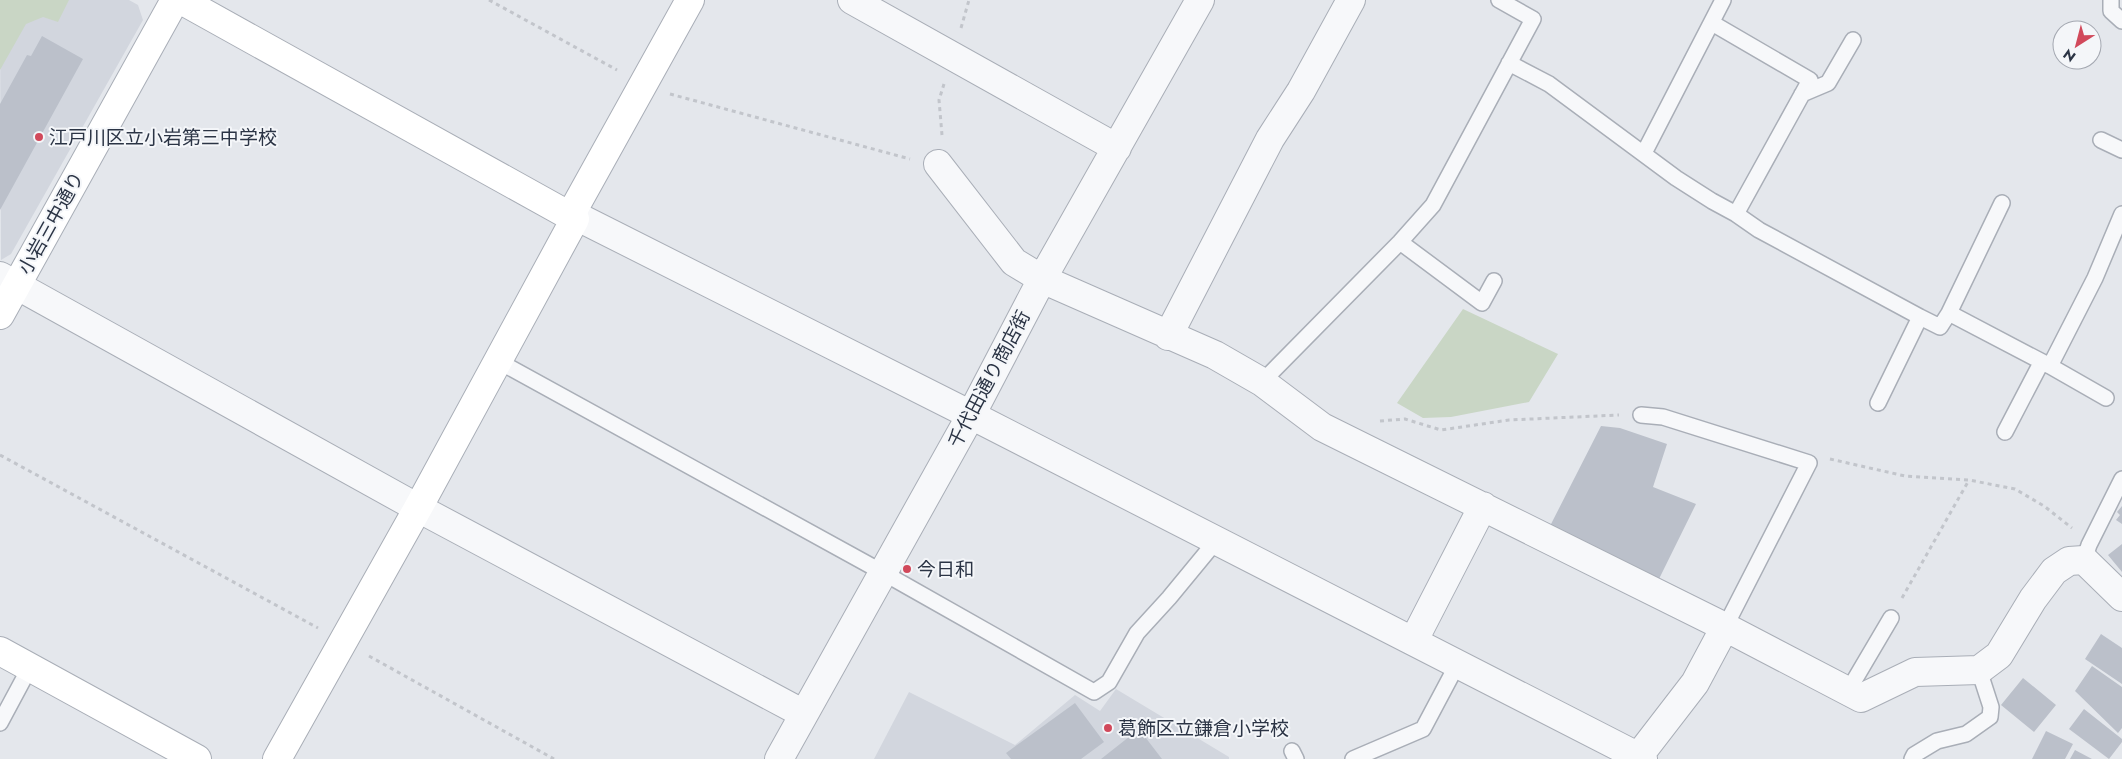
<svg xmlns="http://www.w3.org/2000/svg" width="2122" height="759" font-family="Jost,'Noto Sans JP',sans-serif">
	<rect width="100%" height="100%" fill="#e4e7ec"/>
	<path fill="#d2d6de" d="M0 0H129L138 5 143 20 11 254 1 260Z
		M1116 689 1229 757V759H874L909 692 1015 745 1075 695 1100 711Z"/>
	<path fill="#c9d6c5" d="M0 0H69L58 22 43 17 26 24 0 70Z
		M1463 309 1558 354 1529 402 1451 417 1423 418 1397 403Z"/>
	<path fill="#bbc0ca" d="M42 36 83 59 0 210V104L27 55 31 56Z
		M1601 426 1620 428 1667 444 1653 487 1696 504 1658 581 1549 528Z
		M2122 506V524L2116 520 2120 515 2117 512Z
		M2122 544V572L2108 555Z
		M2101 634 2122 648V684L2085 659Z
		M2092 666 2122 687V728L2118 733 2075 691Z
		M2023 678 2056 705 2034 732 2001 705Z
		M1075 703 1104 742 1081 759H1011L1006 753Z
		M2084 709 2122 739V742L2109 759 2069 729Z
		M1139 729 1162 759H1101Z
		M2046 731 2073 744 2065 759H2032Z
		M2075 750 2092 759H2070Z"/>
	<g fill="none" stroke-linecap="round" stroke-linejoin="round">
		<defs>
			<path id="lane" d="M2111 0V11L2122 21
				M1712 23 1810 80 1736 214
				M1509 63 1549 84 1676 178 1712 201 1736 214 1759 230 1920 317 1940 327 1949 313 2050 366 2106 398
				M1802 94 1828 83 1853 40
				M2101 140 2122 150
				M1644 153 1723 0
				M1400 242 1482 303 1494 281
				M1949 313 2002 203
				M498 361 882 572 1094 692 1109 682 1137 633 1169 598 1216 541
				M2050 366 2095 278 2122 214
				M1262 382 1400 242 1433 205 1533 19 1499 0
				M1878 403 1920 317
				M1641 415 1663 417 1809 463 1725 627
				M2005 432 2041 363
				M2084 560 2089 545 2122 479
				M1848 691 1891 618
				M0 723 30 667
				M1292 751 1296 759
				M1353 759 1423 729 1458 663
				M1912 759 1914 755 1937 741 1966 734 1990 717 1991 707 1979 670"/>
			<path id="street" d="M852 0 1117 148
				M938 164 1014 262 1042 279 1215 355 1262 382 1322 427 1725 627 1861 698 1915 672 1979 670 1999 655 2033 599 2054 571 2069 561 2084 560 2122 597
				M572 214 971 415 1643 759
				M0 276 418 508 804 714
				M1168 336 1270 139 1301 91 1351 0
				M1414 640 1483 506
				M1638 757 1695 683 1725 627
				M779 759 971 415 1042 279 1200 0"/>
			<path id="secondary" d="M181 0 570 216
				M0 315 175 0
				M0 651 197 759
				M277 759 418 508 575 219 570 216 690 0"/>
		</defs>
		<use href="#lane" stroke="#a9aeb7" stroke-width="18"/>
		<use href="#street" stroke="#a9aeb7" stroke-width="30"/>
		<use href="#secondary" stroke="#a9aeb7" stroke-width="30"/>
		<path stroke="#c2c5cb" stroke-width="3" stroke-dasharray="4 4" stroke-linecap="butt" d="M489 0 617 70
			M961 28 969 0
			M670 94 910 159
			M942 135 939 100 944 84
			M1380 421 1405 419 1441 430 1509 420 1619 415
			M0 455 318 628
			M1830 459 1905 476 1969 480 2015 489 2044 506 2072 528
			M1902 598 1969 480
			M369 656 554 759"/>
		<use href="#lane" stroke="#f7f8fa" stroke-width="15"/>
		<use href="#street" stroke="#f7f8fa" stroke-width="28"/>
		<use href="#secondary" stroke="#fff" stroke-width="28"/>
	</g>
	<g fill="#d1495b" stroke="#f4f6f9" stroke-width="2">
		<circle cx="39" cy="137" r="5"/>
		<circle cx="907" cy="569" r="5"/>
		<circle cx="1108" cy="728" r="5"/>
	</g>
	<g text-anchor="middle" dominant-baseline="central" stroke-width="4" stroke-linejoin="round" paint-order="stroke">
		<g font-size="19" fill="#2b3445" stroke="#f4f6f9" text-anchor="start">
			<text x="49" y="137">江戸川区立小岩第三中学校</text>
			<text x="917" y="569">今日和</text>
			<text x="1118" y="728">葛飾区立鎌倉小学校</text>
		</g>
		<g font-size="19" fill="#2b3445" stroke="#f4f6f9">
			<text transform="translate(51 223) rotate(-61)">小岩三中通り</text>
			<text transform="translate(989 379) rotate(-62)">千代田通り商店街</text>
		</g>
	</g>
	<g transform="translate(2077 45) rotate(216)"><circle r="24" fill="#f4f6f9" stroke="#a4a8b1"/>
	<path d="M0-4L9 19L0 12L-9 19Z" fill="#d1495b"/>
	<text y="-8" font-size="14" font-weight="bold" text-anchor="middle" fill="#2b3445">N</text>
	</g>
</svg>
